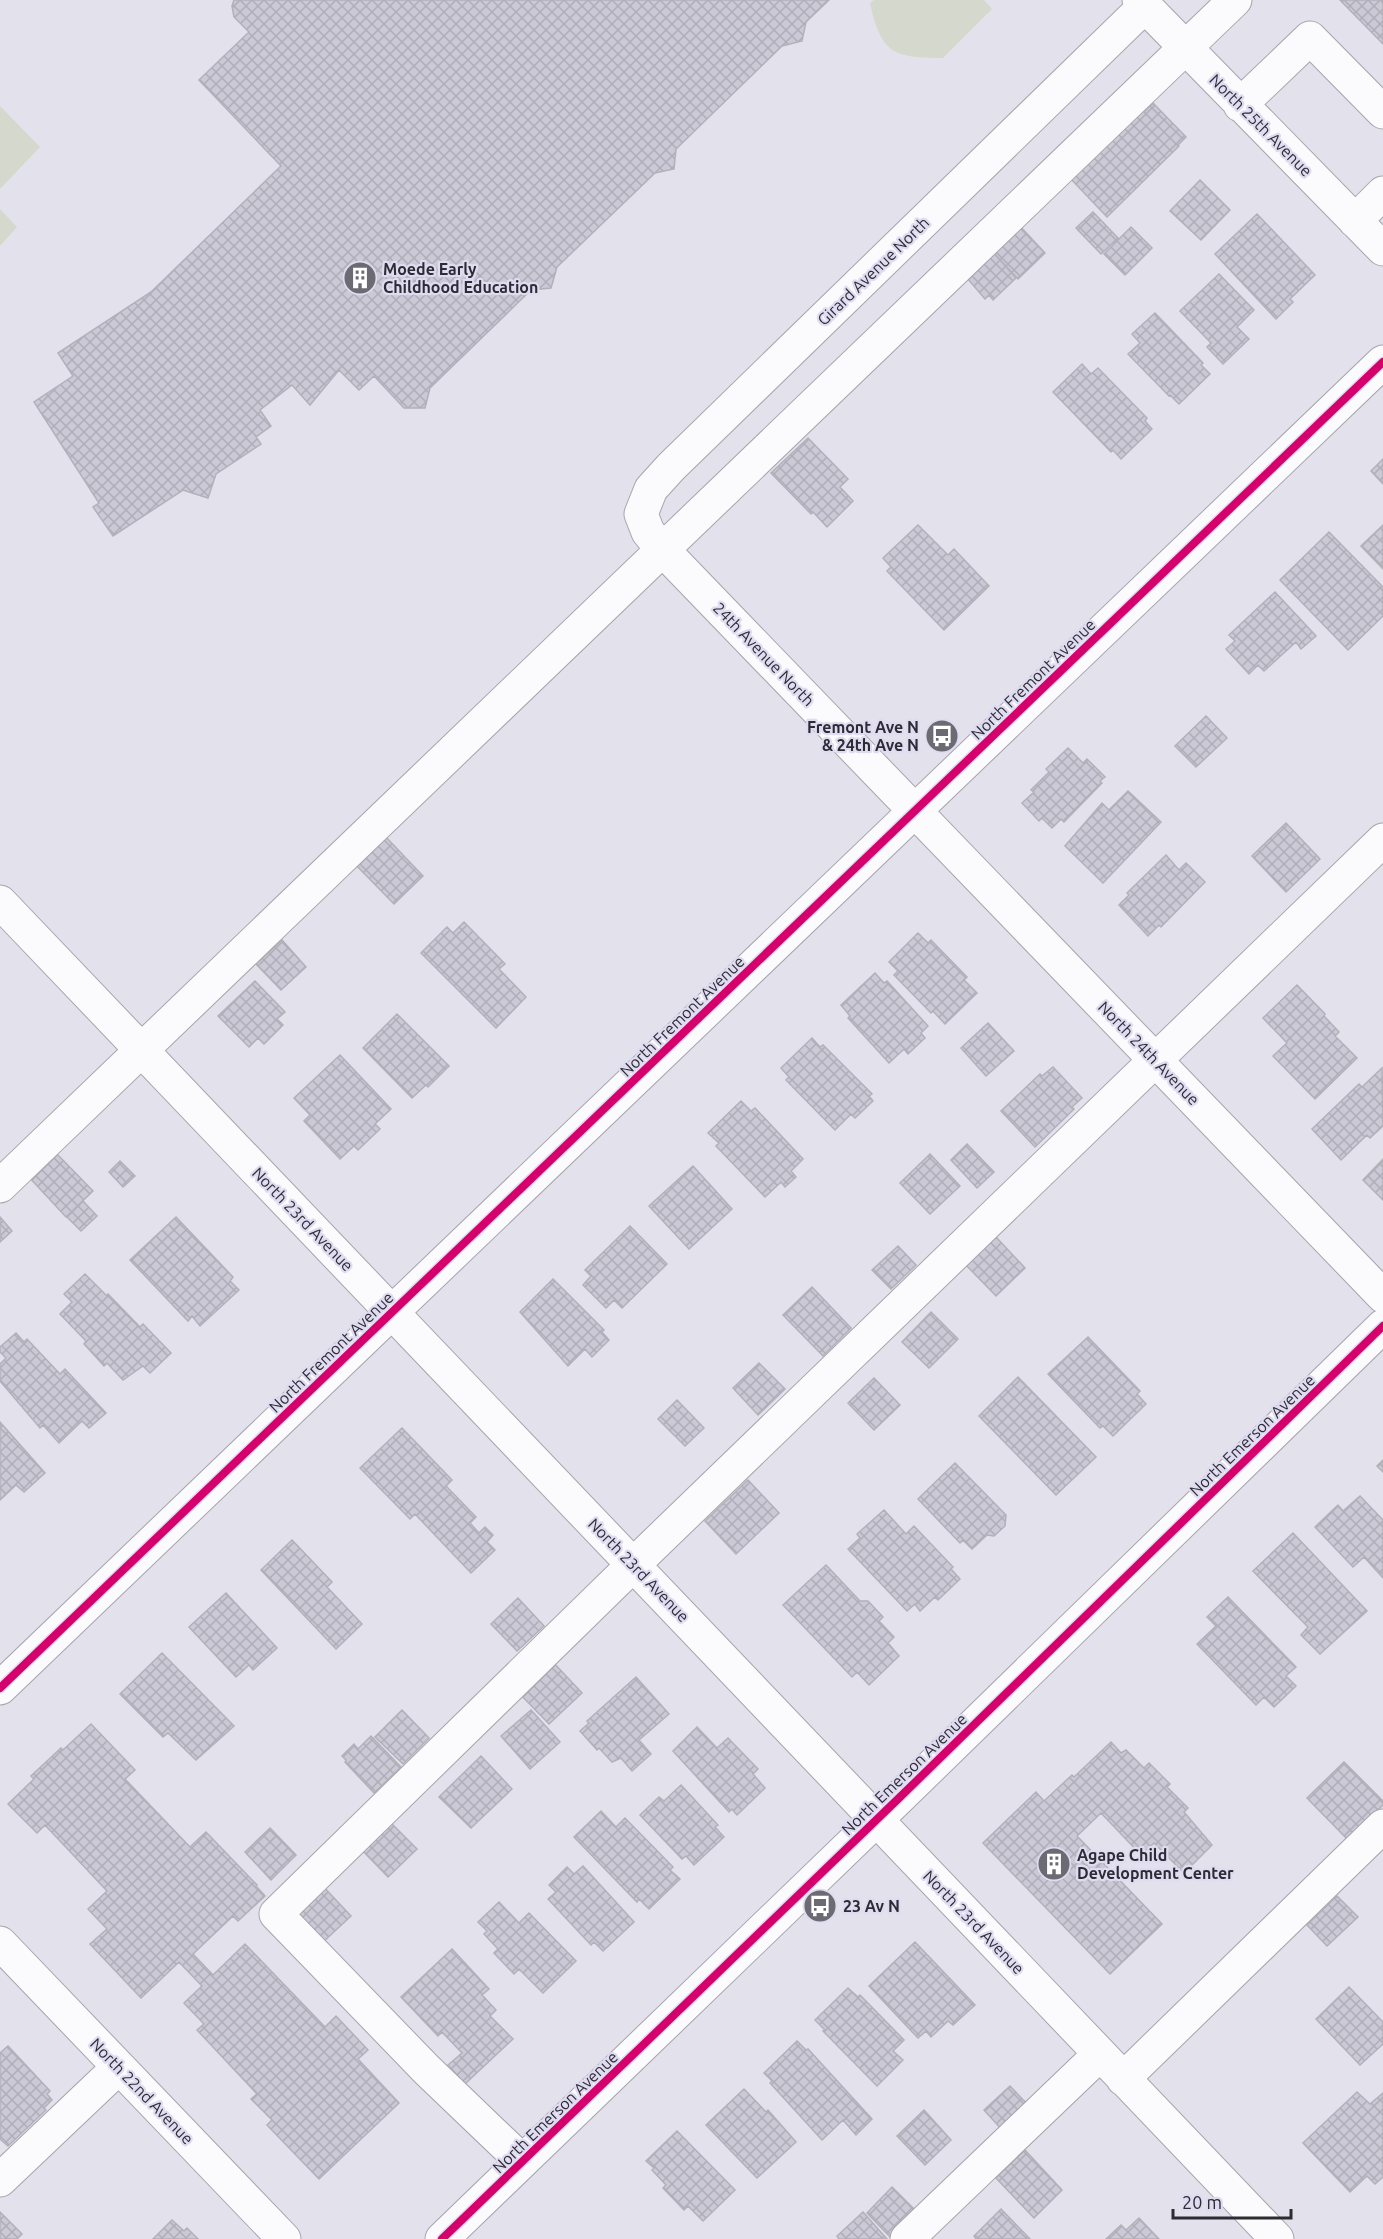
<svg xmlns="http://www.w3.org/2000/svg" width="1383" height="2239" font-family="Ubuntu,sans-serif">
	<defs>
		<pattern id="building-cross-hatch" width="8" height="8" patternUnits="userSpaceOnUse" patternTransform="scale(1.5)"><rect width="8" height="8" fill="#cbc9d6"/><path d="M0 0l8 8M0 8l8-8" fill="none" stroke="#afadb8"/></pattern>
	</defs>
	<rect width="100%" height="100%" fill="#e2e1ec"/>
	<path fill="#d5d9cd" d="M874 0H984L992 9 943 58C894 58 881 54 870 3Z
		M0 106 40 147 0 189Z
		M0 209 17 227 0 246Z"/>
	<path fill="url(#building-cross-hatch)" stroke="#b2b1b9" stroke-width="1.5" d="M234 0H829L806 22 802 41 782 46 676 149 674 169 655 173 557 267 551 288 531 290 430 388 425 408H404L374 376 359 390 339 370 310 405 292 385 260 410 271 426 256 437 261 444 216 474 208 498 183 490 113 536 93 507 99 503 34 402 73 376 58 353 151 292 281 166 199 80 249 32 234 17 232 6Z
		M1340 0H1383V44Z
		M1153 103 1186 137 1178 145 1179 146 1107 217 1071 179 1143 109 1145 111Z
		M1200 180 1230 210 1201 240 1170 211Z
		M1093 212 1118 238 1101 254 1076 228Z
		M1257 214 1315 275 1290 299 1293 302 1276 319 1215 254Z
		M1017 223 1045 253 1018 279 990 249Z
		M1131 227 1152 248 1125 275 1104 254Z
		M990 249 1016 278 993 300 989 295 985 299 967 278Z
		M1219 274 1254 310 1237 327 1249 339 1223 364 1207 347 1211 343 1180 311Z
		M1155 313 1203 363 1201 365 1210 374 1179 404 1170 395 1169 396 1128 354 1140 343 1132 334Z
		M1082 364 1091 374 1098 368 1147 418 1145 421 1152 429 1121 459 1113 450 1111 452 1053 392Z
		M808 438 848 479 840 487 853 501 827 527 813 512 811 514 771 473Z
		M1383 459V484L1371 471Z
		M918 525 948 555 954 549 989 586 944 630 887 571 891 567 883 558Z
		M1383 525V569L1361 546Z
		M1329 532 1383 587V616L1348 650 1280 580Z
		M1275 592 1316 636 1301 649 1296 642 1264 671 1258 665 1249 674 1226 649 1235 641 1229 635Z
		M1206 716 1227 738 1196 767 1175 746Z
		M1068 748 1083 763 1087 759 1105 777 1100 781 1102 783 1064 822 1061 819 1052 828 1042 818 1039 821 1022 803 1034 792 1031 790 1049 772 1046 769Z
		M1128 791 1161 822 1103 883 1065 846 1102 803 1109 810Z
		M1286 823 1320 859 1286 892 1252 856Z
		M383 834 423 876 394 904 353 862Z
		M1166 855 1179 870 1186 863 1205 882 1161 927 1159 925 1148 936 1119 905 1129 895 1127 893Z
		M464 922 505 964 499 969 526 997 496 1028 421 953 447 927 453 933Z
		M918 933 928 943 931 940 967 977 964 980 977 993 945 1024 933 1011 931 1013 894 975 898 971 889 962Z
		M282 940 306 967 281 990 256 964Z
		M875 973 884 983 887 981 928 1026 921 1033 925 1038 908 1054 904 1049 889 1063 848 1018 850 1016 841 1005Z
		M255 981 285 1012 277 1019 283 1025 264 1044 258 1038 249 1047 218 1016Z
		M1297 985 1325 1014 1324 1016 1339 1032 1335 1036 1357 1058 1315 1099 1273 1056 1287 1043 1263 1018Z
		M397 1014 449 1066 428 1087 426 1085 412 1098 363 1048Z
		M988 1023 1014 1051 986 1076 961 1048Z
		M812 1038 820 1047 823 1045 872 1094 869 1096 873 1101 855 1118 851 1114 835 1130 786 1080 789 1077 781 1068Z
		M340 1055 391 1109 375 1124 380 1129 358 1150 354 1146 340 1159 304 1121 310 1115 294 1098Z
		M1053 1067 1082 1098 1072 1107 1074 1109 1035 1147 1001 1111 1040 1074 1042 1076Z
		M1382 1068 1383 1126 1370 1138 1367 1135 1341 1160 1312 1129 1359 1084 1362 1087Z
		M741 1101 751 1111 755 1108 803 1159 791 1171 796 1177 785 1187 781 1182 765 1197 716 1146 719 1143 708 1133Z
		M967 1144 994 1172 977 1188 951 1160Z
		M55 1152 93 1191 66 1217 28 1176Z
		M930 1154 960 1186 930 1214 900 1183Z
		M1383 1159V1200L1363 1180Z
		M120 1161 135 1176 123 1187 109 1172Z
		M693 1166 732 1209 689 1249 649 1206Z
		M83 1201 97 1216 81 1231 67 1217Z
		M0 1217 12 1231 0 1242Z
		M176 1217 233 1277 230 1281 239 1290 200 1326 192 1316 188 1321 130 1260Z
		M630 1226 667 1264 622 1308 614 1300 606 1308 583 1285 591 1276 585 1270Z
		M996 1237 1025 1268 996 1296 966 1265Z
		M898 1246 916 1265 891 1289 872 1270Z
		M85 1274 107 1296 108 1294 140 1327 143 1324 171 1353 150 1373 143 1366 123 1380 107 1363 104 1366 84 1344 86 1341 60 1314 72 1302 64 1294Z
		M553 1279 604 1330 602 1332 609 1340 592 1357 585 1349 568 1366 520 1312Z
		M812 1287 851 1328 823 1356 783 1315Z
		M931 1312 958 1339 929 1368 902 1342Z
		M16 1333 24 1342 27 1339 60 1374 65 1369 106 1413 89 1428 82 1421 59 1443 43 1425 40 1428 0 1381V1364L6 1358 0 1352V1347Z
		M1088 1337 1140 1391 1137 1394 1146 1404 1113 1436 1103 1426 1100 1428 1048 1374Z
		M759 1363 785 1389 758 1415 733 1388Z
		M1018 1377 1096 1457 1056 1495 979 1416Z
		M874 1378 900 1405 874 1430 848 1403Z
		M677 1400 704 1428 685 1446 658 1419Z
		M0 1422 45 1473 24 1492 16 1485 0 1500Z
		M402 1428 452 1480 446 1486 476 1517 470 1523 479 1533 485 1527 493 1535 487 1542 495 1550 471 1573 415 1514 410 1519 360 1468Z
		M1383 1460V1472L1377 1466Z
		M955 1463 1006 1515 1005 1526 994 1536 987 1535 972 1549 963 1540 960 1543 918 1499Z
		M748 1480 779 1513 736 1554 705 1521Z
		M1360 1496 1383 1520V1578L1364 1557 1353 1567 1315 1527 1338 1505 1343 1511Z
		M884 1510 906 1534 914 1526 953 1567 951 1569 960 1579 938 1600 935 1597 920 1611 915 1604 907 1611 848 1549 860 1538 857 1534Z
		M1293 1533 1367 1611 1320 1654 1301 1635 1308 1627 1253 1571Z
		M292 1540 332 1582 327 1587 362 1624 336 1649 261 1570Z
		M826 1565 860 1601H868L883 1617 879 1621 894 1637 888 1643 899 1656 869 1685 857 1672 852 1677 783 1605Z
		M226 1593 277 1648 253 1670 249 1665 236 1677 189 1627Z
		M1228 1597 1296 1667 1286 1676 1296 1686 1274 1707 1264 1697 1256 1705 1197 1644 1216 1626 1207 1617Z
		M518 1598 544 1626 517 1651 491 1624Z
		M162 1653 234 1726 196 1760 168 1733 163 1737 120 1694Z
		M551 1660 582 1693 549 1724 518 1692Z
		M636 1677 669 1714 639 1740 651 1754 632 1771 621 1758 612 1762 599 1748 597 1750 580 1731 589 1723 587 1721Z
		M402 1710 429 1738 403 1764 375 1737Z
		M531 1710 560 1742 530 1769 501 1736Z
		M91 1724 135 1770 125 1779 190 1847 206 1832 257 1885 256 1886 265 1896 238 1921 233 1916 193 1954 213 1975 245 1944 325 2027 336 2016 368 2050 358 2059 399 2103 319 2179 267 2125 272 2120 251 2099 257 2094 197 2030 204 2024 184 2003 202 1986 179 1962 141 1998 90 1944 107 1929 88 1909 107 1891 45 1825 37 1833 8 1804 34 1779 31 1776 61 1748 63 1750Z
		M697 1727 717 1748 728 1738 758 1769 753 1774 765 1788 737 1815 732 1809 729 1812 673 1751Z
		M371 1736 401 1767 374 1793 345 1762 346 1760 342 1756 354 1744 358 1749Z
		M1111 1742 1121 1753 1126 1750 1144 1768 1149 1763 1170 1784 1167 1787 1188 1808 1184 1812 1212 1845 1184 1873 1154 1843 1141 1855 1101 1813 1077 1836 1162 1924 1110 1974 983 1843 1036 1792 1044 1801 1072 1775 1074 1777Z
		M481 1756 512 1789 471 1828 439 1797Z
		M1344 1762 1383 1801V1805L1347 1839 1307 1798Z
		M681 1785 718 1825 715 1827 724 1837 694 1865 686 1856 682 1859 640 1815 659 1797 664 1801Z
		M601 1811 616 1827 625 1818 673 1867 670 1870 680 1879 649 1909 639 1899 637 1902 574 1837Z
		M386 1818 417 1849 388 1877 358 1846Z
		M270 1828 296 1855 271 1880 245 1852Z
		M583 1866 634 1922 603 1951 594 1942 591 1945 548 1899 556 1892 549 1885 567 1867 574 1874Z
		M319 1882 351 1916 322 1943 291 1909Z
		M1337 1896 1358 1917 1327 1946 1307 1925Z
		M499 1902 519 1923 529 1913 576 1961 543 1993 519 1969 514 1974 494 1953 498 1949 484 1934 487 1931 478 1922Z
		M915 1942 975 2005 953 2025 948 2021 931 2037 926 2031 918 2038 869 1986Z
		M452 1949 489 1989 482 1995 496 2010 490 2016 513 2039 465 2084 448 2065 462 2053 442 2032 438 2036 401 1997Z
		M1349 1987 1383 2022V2044L1360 2065 1316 2019Z
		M848 1988 858 1997 860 1995 904 2040 893 2051 903 2060 877 2086 823 2031 825 2030 815 2020Z
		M797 2041 806 2050 808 2049 872 2119 856 2135 843 2120 822 2140 770 2083 772 2081 764 2073Z
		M8 2046 50 2091 47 2094 52 2100 44 2108 46 2110 8 2146 0 2139V2053Z
		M1010 2086 1030 2107 1004 2132 984 2110Z
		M744 2089 766 2112 768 2110 796 2142 757 2178 706 2125Z
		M1357 2092 1370 2104 1383 2093V2177L1375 2184 1367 2176 1350 2192 1303 2143Z
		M924 2110 951 2140 925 2165 897 2136Z
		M677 2131 735 2190 703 2221 688 2206 684 2210 663 2188 666 2185 652 2170 654 2168 646 2161Z
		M1025 2150 1062 2190 1034 2218 996 2178Z
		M892 2187 916 2211 890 2237 867 2213Z
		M1001 2209 1030 2239H976L974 2236Z
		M0 2212 22 2234 17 2239H0Z
		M863 2212 887 2239H839L837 2236Z
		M1139 2218 1159 2239H1106L1121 2225 1126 2230Z
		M172 2220 184 2231 187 2228 198 2239H153Z"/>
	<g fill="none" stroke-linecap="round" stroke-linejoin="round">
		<defs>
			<path id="minor" d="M1139 0 1383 249
				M1145 6 671 467 651 489 641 514 648 532 662 549 1383 1296
				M1240 105 1310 38 1383 112
				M1355 221 1383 193
				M0 902 1277 2239
				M0 1186 1235 0
				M0 1688 1383 362
				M0 1943 284 2239
				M1123 2079 1383 1826
				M522 2161 427 2070 276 1914 634 1564 1383 840
				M0 2180 119 2067
				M442 2239 899 1798 1383 1326
				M907 2239 1100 2054"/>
		</defs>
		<use href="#minor" stroke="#a6a5ad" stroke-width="35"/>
		<use href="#minor" stroke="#fbfafc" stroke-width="33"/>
		<defs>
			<path id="cycleway" d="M0 1688 1383 362
				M442 2239 899 1798 1383 1326"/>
		</defs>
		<use href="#cycleway" stroke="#dfdcf1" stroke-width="11"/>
		<use href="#cycleway" stroke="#d6006c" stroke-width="8"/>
	</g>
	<defs>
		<symbol id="building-disc" viewBox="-11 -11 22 22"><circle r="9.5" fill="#6c6b74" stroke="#dfdcf1"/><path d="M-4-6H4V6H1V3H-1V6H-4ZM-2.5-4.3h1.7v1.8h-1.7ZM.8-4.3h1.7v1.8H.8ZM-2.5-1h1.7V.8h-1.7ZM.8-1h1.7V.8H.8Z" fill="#fff"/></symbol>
		<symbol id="bus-disc" viewBox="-11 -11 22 22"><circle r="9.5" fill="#6c6b74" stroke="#dfdcf1"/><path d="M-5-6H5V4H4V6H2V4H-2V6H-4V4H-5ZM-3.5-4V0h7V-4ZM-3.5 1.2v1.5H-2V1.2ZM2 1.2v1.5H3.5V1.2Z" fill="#fff"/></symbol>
	</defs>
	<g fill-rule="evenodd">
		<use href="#building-disc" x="341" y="259" width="38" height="38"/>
		<use href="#bus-disc" x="923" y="717" width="38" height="38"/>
		<use href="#building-disc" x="1035" y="1845" width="38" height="38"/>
		<use href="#bus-disc" x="801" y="1887" width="38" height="38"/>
	</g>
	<g text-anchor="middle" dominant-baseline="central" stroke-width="4.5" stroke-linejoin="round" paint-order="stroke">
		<g font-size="16" fill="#2d2c34" stroke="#dfdcf1">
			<text transform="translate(1261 125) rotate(45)">North 25th Avenue</text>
			<text transform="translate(873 271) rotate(-44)">Girard Avenue North</text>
			<text transform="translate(764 654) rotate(46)">24th Avenue North</text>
			<text transform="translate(1033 679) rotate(-44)">North Fremont Avenue</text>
			<text transform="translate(682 1016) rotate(-44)">North Fremont Avenue</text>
			<text transform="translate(1149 1053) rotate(46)">North 24th Avenue</text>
			<text transform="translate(303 1219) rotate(46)">North 23rd Avenue</text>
			<text transform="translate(331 1352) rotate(-44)">North Fremont Avenue</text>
			<text transform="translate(1252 1435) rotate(-44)">North Emerson Avenue</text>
			<text transform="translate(639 1570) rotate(46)">North 23rd Avenue</text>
			<text transform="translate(904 1774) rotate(-44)">North Emerson Avenue</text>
			<text transform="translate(974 1922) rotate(46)">North 23rd Avenue</text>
			<text transform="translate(142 2091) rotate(46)">North 22nd Avenue</text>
			<text transform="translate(555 2112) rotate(-44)">North Emerson Avenue</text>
		</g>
		<g font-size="16" font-weight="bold" fill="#2d2c34" stroke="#dfdcf1" text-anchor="start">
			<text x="383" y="269">Moede Early<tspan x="383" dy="18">Childhood Education</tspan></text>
			<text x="919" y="727" text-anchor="end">Fremont Ave N<tspan x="919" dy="18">&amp; 24th Ave N</tspan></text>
			<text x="1077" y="1855">Agape Child<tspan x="1077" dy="18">Development Center</tspan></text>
			<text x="843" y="1906">23 Av N</text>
		</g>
	</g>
	<path d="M1173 2209v9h118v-9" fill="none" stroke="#2d2c34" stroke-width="3"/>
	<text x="1182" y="2209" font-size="18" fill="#2d2c34" stroke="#dfdcf1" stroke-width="4.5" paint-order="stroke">20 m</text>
</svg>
